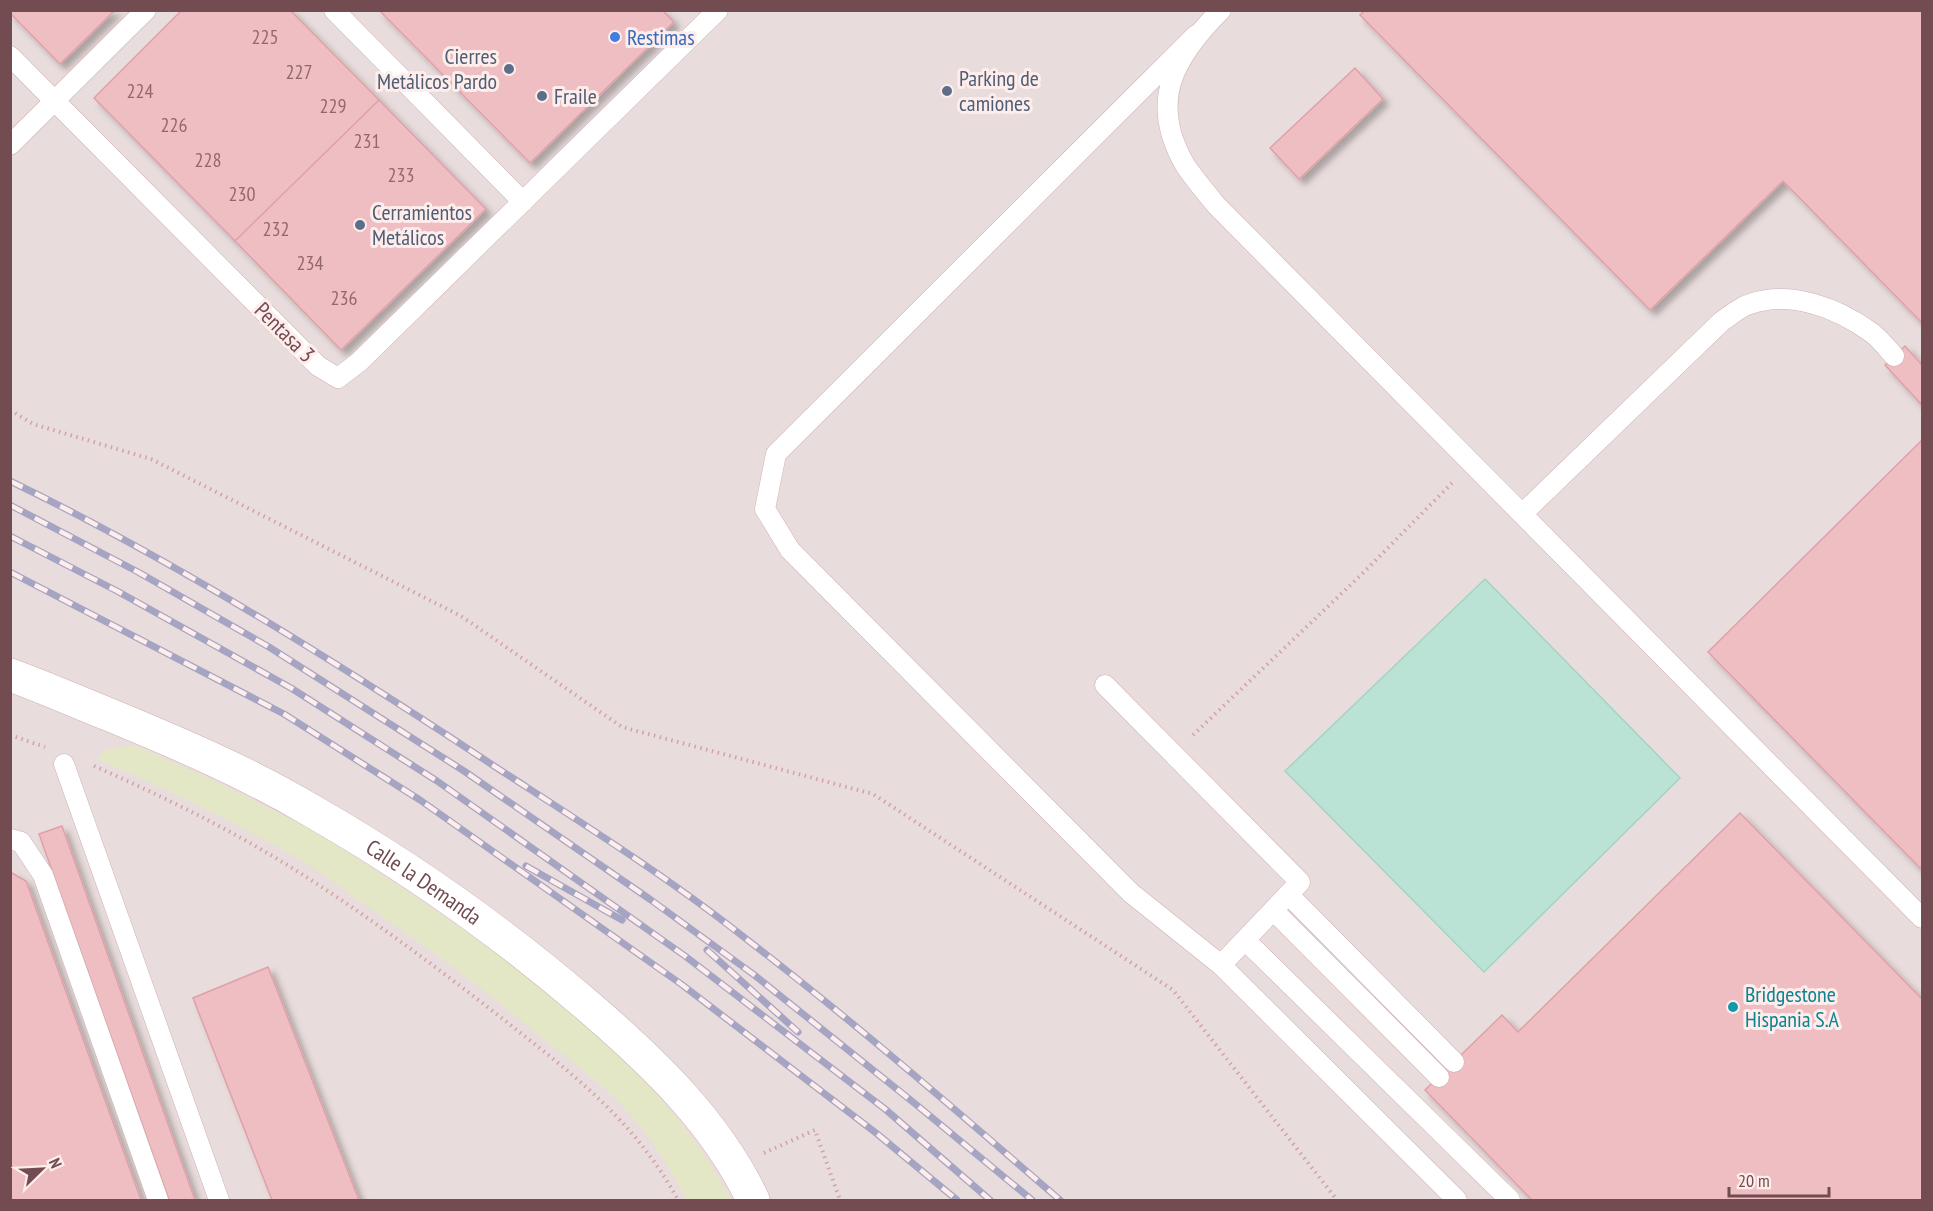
<svg xmlns="http://www.w3.org/2000/svg" width="1933" height="1211" font-family="'PT Sans Narrow',sans-serif">
	<defs>
		<filter id="shadow"><feDropShadow dx="5.5" dy="5.5" stdDeviation="3" flood-color="#0004"/></filter>
	</defs>
	<rect width="100%" height="100%" fill="#fbe8e5"/>
	<path fill="#e9dcdc" d="M10 11H1922V1200H11Z"/>
	<path fill="#e4e7c5" d="M134 745C190 769 245 795 298 823 330 840 361 861 391 881 452 921 511 962 567 1009 636 1069 688 1119 731 1200H687C671 1170 653 1140 630 1114 602 1082 566 1058 534 1031 481 986 424 945 367 906 346 891 325 875 304 862 238 823 167 789 97 759L105 750Z"/>
	<path fill="#bbe3d5" stroke="#a2d4c3" stroke-width="1.5" d="M1485 579 1680 778 1484 972 1285 771Z"/>
	<path fill="#eebec3" stroke="#e0a0a8" stroke-width="1.5" filter="url(#shadow)" d="M10 10H115L60 64 10 13Z
		M182 10H290L379 100 235 241 94 98Z
		M379 10H662L674 22 530 163Z
		M1365 10H1922V323L1783 181 1650 310 1360 15Z
		M1355 68 1383 99 1299 179 1270 148Z
		M379 100 486 209 341 350 235 241Z
		M1905 346 1922 365V405L1885 365Z
		M1922 440V870L1708 652Z
		M1740 813 1922 999V1200H1532L1425 1090 1502 1015 1518 1032Z
		M62 826 195 1200H169L39 834Z
		M10 872 26 881 141 1200H10Z
		M268 967 359 1200H272L193 998Z"/>
	<g fill="none" stroke-linecap="round" stroke-linejoin="round">
		<defs>
			<path id="lane" d="M334 10 523 202
				M1221 10C1174 57 1148 101 1185 165 1194 179 1206 192 1216 205L1922 918
				M1196 35 776 454 765 509 790 550 1131 893 1221 965 1457 1200
				M10 56 318 366 338 378 359 362 718 10
				M10 145 146 10
				M1522 514 1722 321C1731 315 1740 307 1750 304 1791 290 1838 308 1872 333 1880 339 1887 348 1894 356
				M1105 685 1300 882 1221 965
				M64 764 219 1200
				M10 839 21 842 43 875 158 1200
				M1288 894 1454 1062
				M1273 910 1439 1077
				M1245 940 1510 1200"/>
			<g id="street">
				<path id="s1" d="M10 675C44 687 77 702 110 715 178 743 248 773 312 811 410 867 503 933 589 1007 653 1062 717 1123 753 1200"/>
			</g>
		</defs>
		<use href="#lane" stroke="#d0b1b3" stroke-width="21"/>
		<use href="#street" stroke="#d0b1b3" stroke-width="34"/>
		<path stroke="#d3a2a7" stroke-width="4" stroke-dasharray="1.5 4.5" stroke-linecap="butt" d="M10 410 33 424 151 459 461 616 622 727 873 794 1173 990 1337 1200
			M10 735 45 747
			M1193 735 1362 574 1452 483
			M94 766C164 797 234 831 300 873 368 916 435 966 499 1016 570 1072 634 1119 678 1200
			M764 1153 815 1130 840 1200"/>
		<use href="#lane" stroke="#fff" stroke-width="20"/>
		<use href="#street" stroke="#fff" stroke-width="33"/>
		<defs>
			<path id="rail" d="M10 481C177 562 336 662 491 764 577 820 665 875 745 938 853 1021 957 1111 1060 1200
				M10 505 138 572 269 647 464 771 651 900 753 974 913 1102 1032 1200
				M10 536 117 591 291 688 437 781 685 956 885 1109 990 1200
				M10 572 284 714 420 800 681 984 876 1133 957 1200
				M526 866 622 920
				M707 950 798 1032"/>
		</defs>
		<use href="#rail" stroke="#a6a4c3" stroke-width="7"/>
		<use href="#rail" stroke="#feedeb" stroke-width="4.5" stroke-dasharray="14" stroke-linecap="butt"/>
	</g>
	<circle fill="#3f7fe0" stroke="#feedeb" stroke-width="2" cx="615" cy="37" r="6"/>
	<g fill="#5c6f8a" stroke="#feedeb" stroke-width="2">
		<circle cx="509" cy="69" r="6"/>
		<circle cx="947" cy="91" r="6"/>
		<circle cx="542" cy="96" r="6"/>
		<circle cx="360" cy="225" r="6"/>
	</g>
	<circle fill="#0f9aa8" stroke="#feedeb" stroke-width="2" cx="1733" cy="1007" r="6"/>
	<g text-anchor="middle" dominant-baseline="central" stroke-width="6" stroke-linejoin="round" paint-order="stroke">
		<g font-size="20" fill="#91686e">
			<text x="265" y="37">225</text>
			<text x="299" y="72">227</text>
			<text x="140" y="91">224</text>
			<text x="333" y="106">229</text>
			<text x="174" y="125">226</text>
			<text x="367" y="141">231</text>
			<text x="208" y="160">228</text>
			<text x="401" y="175">233</text>
			<text x="242" y="194">230</text>
			<text x="276" y="229">232</text>
			<text x="310" y="263">234</text>
			<text x="344" y="298">236</text>
		</g>
		<g font-size="22" fill="#366cbe" stroke="#feedeb" text-anchor="start">
			<text x="627" y="37">Restimas</text>
		</g>
		<g font-size="22" fill="#4e5e75" stroke="#feedeb" text-anchor="start">
			<text x="497" y="56" text-anchor="end">Cierres<tspan x="497" dy="25">Metálicos Pardo</tspan></text>
			<text x="959" y="78">Parking de<tspan x="959" dy="25">camiones</tspan></text>
			<text x="554" y="96">Fraile</text>
			<text x="372" y="212">Cerramientos<tspan x="372" dy="25">Metálicos</tspan></text>
		</g>
		<g font-size="22" fill="#724c51" stroke="#feedeb">
			<text transform="translate(285 332) rotate(45)">Pentasa 3</text>
			<text stroke="none"><textPath href="#s1" startOffset="464">Calle la Demanda</textPath></text>
		</g>
		<g font-size="22" fill="#0d838f" stroke="#feedeb" text-anchor="start">
			<text x="1745" y="994">Bridgestone<tspan x="1745" dy="25">Hispania S.A</tspan></text>
		</g>
	</g>
	<rect width="1933" height="1211" fill="none" stroke="#724c51" stroke-width="24"/>
	<g transform="translate(42 1169) rotate(66)" stroke="#feedeb" stroke-width="4.5" paint-order="stroke">
	<path d="M0-4.5L10 22L0 15L-10 22Z" fill="#724c51"/>
	<text y="-9" font-size="16" font-weight="bold" text-anchor="middle" fill="#724c51">N</text>
	</g>
	<path d="M1729 1187v9h100v-9" fill="none" stroke="#724c51" stroke-width="3"/>
	<text x="1738" y="1187" font-size="18" fill="#724c51" stroke="#feedeb" stroke-width="4.5" paint-order="stroke">20 m</text>
</svg>
